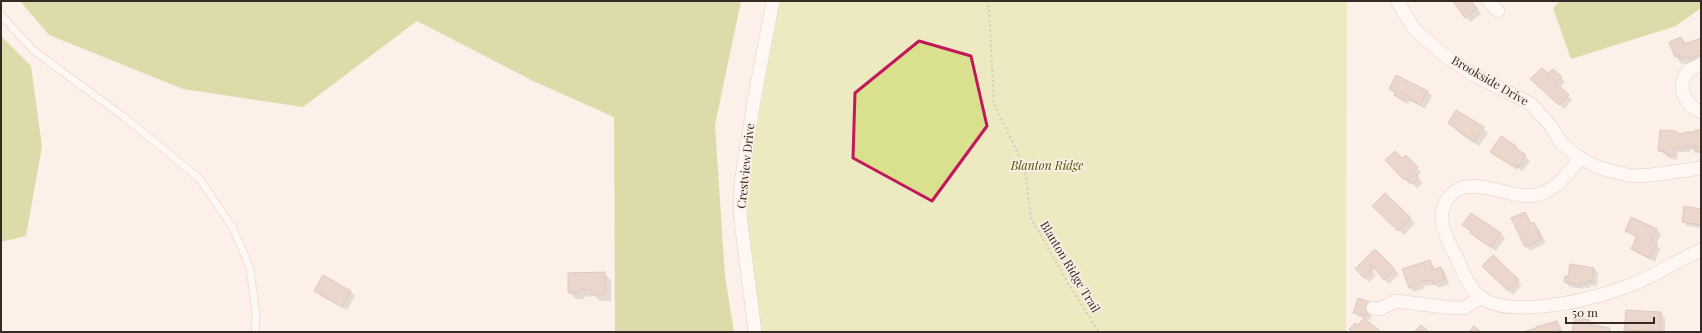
<svg xmlns="http://www.w3.org/2000/svg" width="1702" height="333" font-family="'Playfair Display',serif">
  <style>
    .green { fill: #d9e18f }
    .forest { fill: #b9c15e }
    .shadow { fill: #0003 }
    .building { fill: #d3b5a5; stroke: #b89c8c }
    .lines { fill: none; stroke-linecap: round; stroke-linejoin: round }
    .service-casing { stroke: #c3a696; stroke-width: 8 }
    .minor-casing { stroke: #c3a696; stroke-width: 14 }
    .path { stroke: #a69993; stroke-width: 2; stroke-dasharray: 2 3; stroke-linecap: butt }
    .service { stroke: #fff; stroke-width: 7 }
    .minor { stroke: #fff; stroke-width: 13 }
    .marked { fill: none; stroke: #c2185b; stroke-width: 3; stroke-linejoin: round }
    .labels { text-anchor: middle; stroke-width: 3.5; stroke-linejoin: round; paint-order: stroke }
    .street-label { font-size: 12px; fill: #362a24; stroke: #fdf0e9 }
    .park-label { font-size: 12px; font-style: italic; fill: #4e5204; stroke: #fdf0e9 }
  </style>
  <rect width="100%" height="100%" fill="#fdf0e9"/>
  <path class="green" d="M779,1H1347L1346,332H761L747,223L748,194L752,154Z"/>
  <g class="forest">
    <path d="M20,1H741L715,125L725,276L734,332H615L614,117L533,81L417,21L303,107L183,89L49,35Z"/>
    <path d="M1560,1H1701V8L1676,26L1571,59L1553,8Z"/>
    <path d="M1,36L31,66L42,147L26,236L1,242Z"/>
  </g>
  <g class="shadow">
    <path d="M1454,1H1472L1481,14L1470,22Z"/>
    <path d="M1681,38L1687,44L1701,39V63L1682,64L1676,57L1670,43Z"/>
    <path d="M1553,70L1565,82L1560,88L1572,100L1564,109L1536,84Z"/>
    <path d="M1390,89L1427,91L1432,96L1425,109L1410,100L1408,104L1400,100Z"/>
    <path d="M1449,123L1483,128L1488,133L1479,146L1463,136Z"/>
    <path d="M1701,131V156L1696,150H1690V152H1678L1677,160L1671,159L1660,151L1675,132L1678,134L1685,135Z"/>
    <path d="M1516,147L1530,161L1523,171L1518,168L1517,170L1491,152Z"/>
    <path d="M1406,156L1421,172L1417,177L1423,183L1417,188L1411,182L1409,184L1387,160H1402Z"/>
    <path d="M1385,195L1415,223L1404,235L1374,206Z"/>
    <path d="M1701,210V228L1687,226L1683,221Z"/>
    <path d="M1525,213L1532,224L1538,228L1546,243L1530,251L1526,246Z"/>
    <path d="M1464,225L1500,234L1505,238L1496,251L1476,238Z"/>
    <path d="M1656,229L1661,234L1656,245L1660,249L1655,262L1637,253L1632,249L1637,238L1626,231Z"/>
    <path d="M1375,250L1399,274L1389,284L1376,271L1377,269L1376,268L1372,271L1376,275L1369,282L1356,269Z"/>
    <path d="M1493,257L1522,285L1513,295L1484,266Z"/>
    <path d="M1430,261L1436,270L1441,268L1445,272L1449,284L1439,288L1435,285L1424,286L1425,288L1414,292L1410,288L1403,269Z"/>
    <path d="M1594,269L1598,273L1597,286L1590,285V288L1584,287V289L1570,287L1565,282Z"/>
    <path d="M604,273L611,280V301H600L595,296L584,297V299H576L569,292Z"/>
    <path d="M315,291H350L355,296L347,310L319,295Z"/>
    <path d="M1374,307L1370,320L1359,317L1355,312Z"/>
    <path d="M1661,313L1665,318V332H1628L1625,329Z"/>
    <path d="M1589,321L1594,326L1610,329L1613,332H1573Z"/>
    <path d="M1557,322L1561,327L1563,332H1526Z"/>
  </g>
  <g class="building">
    <path d="M1453,1H1471L1477,9L1465,18Z"/>
    <path d="M1681,37L1684,44L1701,38V54L1689,59L1688,56L1680,59L1679,55L1675,57L1669,42Z"/>
    <path d="M1542,68L1548,73L1553,69L1562,77L1556,83L1569,95L1559,105L1530,79Z"/>
    <path d="M1396,75L1428,91L1420,105L1408,99L1409,97L1405,95L1403,100L1394,95L1396,92L1389,89Z"/>
    <path d="M1456,110L1484,127L1474,142L1448,123Z"/>
    <path d="M1660,130L1676,131V133L1684,134V132H1695V130H1701V152H1695L1696,146H1686L1685,148H1674L1673,156L1666,155V152L1658,151Z"/>
    <path d="M1501,136L1516,146L1515,148L1526,155L1518,168L1513,164L1512,166L1490,152Z"/>
    <path d="M1395,151L1402,158L1406,155L1418,167L1410,175L1413,172L1419,178L1412,184L1406,178L1404,180L1385,160Z"/>
    <path d="M1385,193L1411,218L1398,231L1372,206Z"/>
    <path d="M1684,206L1701,209V225L1682,222Z"/>
    <path d="M1525,212L1531,224L1534,222L1542,239L1525,247L1511,218Z"/>
    <path d="M1471,213L1501,233L1491,247L1470,233L1471,231L1462,225Z"/>
    <path d="M1631,217L1657,229L1651,241L1657,244L1650,258L1631,249L1637,236L1625,231Z"/>
    <path d="M1375,249L1395,269L1384,280L1371,264L1369,266L1373,270L1364,278L1355,269Z"/>
    <path d="M1493,255L1519,280L1508,291L1482,266Z"/>
    <path d="M1430,260L1433,270L1441,267L1445,279L1433,284L1432,280L1427,282L1426,280L1409,288L1402,269Z"/>
    <path d="M1570,264L1594,268L1592,282L1586,281V284L1580,283V285L1564,282L1565,276H1568Z"/>
    <path d="M605,272V294L592,295V290H578V293H568V273Z"/>
    <path d="M323,275L351,291L342,307L314,291Z"/>
    <path d="M1358,298L1370,302L1366,316L1353,313Z"/>
    <path d="M1626,310L1661,312L1660,332L1624,330Z"/>
    <path d="M1575,317L1590,320L1589,324L1610,328L1609,332H1572Z"/>
    <path d="M1364,318L1380,331L1379,332H1353L1349,329L1355,323L1358,325Z"/>
    <path d="M1557,321L1560,332H1523L1536,328V327Z"/>
    <path d="M1421,325L1429,332H1414Z"/>
    <path d="M1474,326L1481,332H1469Z"/>
  </g>
  <g class="lines">
    <defs>
      <path id="service" d="M1,15L33,50L124,117L199,178L233,228L250,268L256,315L255,332"/>
      <g id="minor">
        <path d="M1397,1L1415,30L1443,54L1474,75L1531,104L1550,125L1562,144L1580,158L1600,168L1631,176L1651,175L1701,168"/>
        <path d="M1488,1L1498,11"/>
        <path d="M1701,64L1689,70C1676,85 1683,105 1701,112"/>
        <path d="M1580,158C1569,172 1558,188 1540,194C1511,204 1467,167 1446,201C1435,220 1448,241 1457,258C1462,270 1468,286 1478,295C1507,322 1600,298 1633,284C1657,275 1678,260 1701,250"/>
        <path d="M1373,308L1380,309L1396,301L1452,308H1464L1481,297"/>
        <path d="M755,332L740,214L741,182L754,100L773,1"/>
      </g>
    </defs>
    <use href="#service" class="service-casing"/>
    <use href="#minor" class="minor-casing"/>
    <path class="path" d="M985,1L989,7L994,103L1025,169L1031,218L1068,283L1099,332"/>
    <use href="#service" class="service"/>
    <use href="#minor" class="minor"/>
  </g>
  <path d="M0 0H1702V333H0ZM919,41L971,56L987,126L932,201L853,158L855,93Z" fill="#fdf0e9" fill-opacity=".55" fill-rule="evenodd"/>
  <path class="marked" d="M919,41L971,56L987,126L932,201L853,158L855,93Z"/>
  <g class="labels">
    <g class="street-label">
      <text transform="translate(1490 81) rotate(30)" y="4">Brookside Drive</text>
      <text transform="translate(746 166) rotate(-84)" y="4">Crestview Drive</text>
      <text transform="translate(1070 267) rotate(59)" y="4">Blanton Ridge Trail</text>
    </g>
    <g class="park-label">
      <text x="1047" y="170">Blanton Ridge</text>
    </g>
  </g>
  <rect width="1702" height="333" fill="none" stroke="#362a24" stroke-width="4"/>
  <path d="M1566 317v6h88v-6" fill="none" stroke="#362a24" stroke-width="2"/>
  <text x="1572" y="317" font-size="12" fill="#362a24" stroke="#fdf0e9" stroke-width="3" paint-order="stroke">50 m</text>
</svg>
